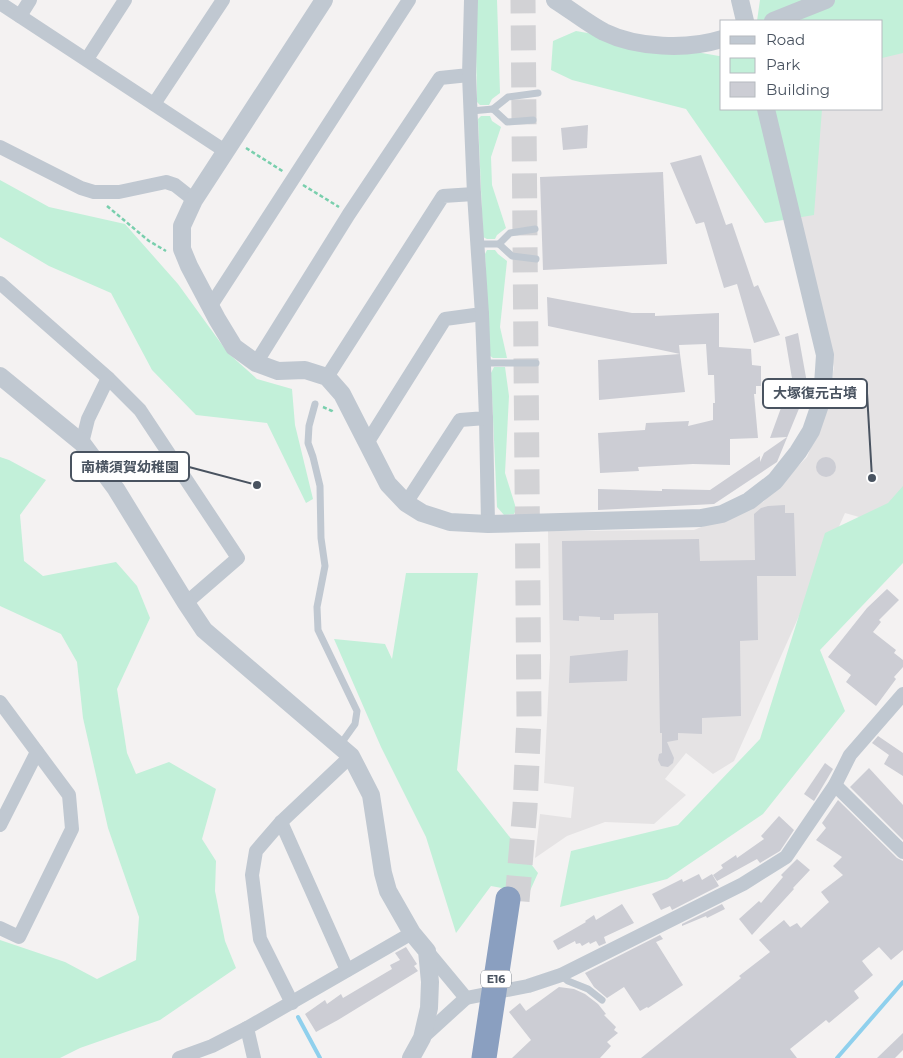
<svg xmlns="http://www.w3.org/2000/svg" width="903" height="1058" font-family="Montserrat,'Noto Sans JP',sans-serif">
  <style>
    .education { fill: #e5e3e4 }
    .green { fill: #c2f0d9 }
    .lines { fill: none; stroke-linecap: round; stroke-linejoin: round }
    .stream { stroke: #8fd0ed; stroke-width: 4 }
    .building { fill: #cccdd4 }
    .motorway-tunnel { stroke: #d2d2d5; stroke-width: 25; stroke-dasharray: 25 12; stroke-linecap: butt }
    .path { stroke: #79cfad; stroke-width: 2.5; stroke-dasharray: 4 2.5; stroke-linecap: butt }
    .service { stroke: #c0c8d1; stroke-width: 7 }
    .minor { stroke: #c0c8d1; stroke-width: 14 }
    .tertiary { stroke: #c0c8d1; stroke-width: 18 }
    .motorway { stroke: #8a9fc0; stroke-width: 25 }
    .labels { text-anchor: middle; stroke-width: 4; stroke-linejoin: round; paint-order: stroke }
    .shield { fill: #fff; stroke: #808790; stroke-width: 1 }
    .shield-label { font-size: 11px; font-weight: bold; fill: #495360 }
    .leader { fill: none; stroke: #495360; stroke-width: 2 }
    .callout-dot { fill: #495360; stroke: #fff; stroke-width: 2 }
    .callout { fill: #fff; stroke: #495360; stroke-width: 2 }
    .callout-label { font-size: 14px; text-anchor: middle; font-weight: bold; fill: #495360 }
  </style>
  <rect width="100%" height="100%" fill="#f4f2f2"/>
  <path class="education" d="M903,45V509L891,526L845,513L734,761L713,774L686,753L665,779L686,795L654,824L605,822L567,836L535,858L540,814L571,818L574,787L544,783L550,658L548,531L694,530L763,502L807,457L827,407L834,367L776,109H882V49Z"/>
  <g class="green">
    <path d="M475,0H497L500,93L492,99L489,105H480L477,102Z"/>
    <path d="M760,0H903V53L882,58V21H757Z"/>
    <path d="M576,31L719,56L722,55V109H822L814,215L765,223L686,109L572,80L551,70L553,41Z"/>
    <path d="M481,116H490L492,121L501,127L491,157L492,185L506,228L497,235L495,239H487L483,237L478,119Z"/>
    <path d="M0,180L49,207L125,224L178,284L228,353L257,379L292,389L295,425L313,499L306,503L267,423L196,415L152,370L111,293L49,266L0,237Z"/>
    <path d="M487,250H495L498,254L507,261L500,327L507,358H493L489,355L485,254Z"/>
    <path d="M494,367H505L509,396L505,473L515,505L516,510L514,514L504,515L497,507L491,373Z"/>
    <path d="M0,457L9,460L46,480L20,515L24,561L43,576L116,562L137,586L150,618L117,689L127,753L136,774L169,762L216,789L202,839L216,861L215,891L225,941L236,968L160,1020L80,1048L60,1058H0V940L65,962L97,979L136,960L139,917L108,828L83,718L77,662L61,634L0,606Z"/>
    <path d="M903,486V563L820,650L845,711L763,814L667,879L560,907L571,851L678,825L760,739L825,533L888,503Z"/>
    <path d="M406,573H478L457,770L538,873L529,893L491,886L456,933L426,837L381,747L334,639L385,644L392,659Z"/>
  </g>
  <g class="lines">
    <g class="stream">
      <path d="M298,1017L320,1058"/>
      <path d="M837,1058L903,982"/>
    </g>
  </g>
  <g class="building">
    <path d="M588,125L587,148L563,150L561,128Z"/>
    <path d="M701,155L726,225L732,223L754,287L758,285L780,335L754,343L737,284L724,288L704,222L696,224L670,163Z"/>
    <path d="M663,172L667,264L543,270L540,177Z"/>
    <path d="M547,297L632,313H655V316L719,313V347L751,349L752,365L761,366V386H756V394H754L758,438L730,439V465L693,464L638,467L639,471L600,473L598,433L645,430L646,423L689,421L688,426L713,420V403H715L714,375H708L706,344L679,345L680,354L548,326Z"/>
    <path d="M798,333L809,394H805L777,462L714,504L598,510V489L662,491V489L710,490L760,456V462L764,453L787,437L770,438L785,397L796,402L785,337Z"/>
    <path d="M680,354L685,392L599,400L598,360Z"/>
    <circle cx="826" cy="467" r="10"/>
    <path d="M785,505V513H794L796,576H757L758,640L740,641L741,716L702,718V734L678,733V740L667,742L674,758L673,763L668,767L661,766L658,760L659,754L662,753V733H660L658,613L614,614V620H600V617L579,616V621L563,620L562,541L699,539L700,561L755,560L754,514L761,508L768,506Z"/>
    <path d="M887,589L899,600L879,620L881,622L873,632L896,650L894,653L903,660V667L894,677L896,679L876,706L846,682L851,675L828,657L867,608Z"/>
    <path d="M628,650L627,681L569,683L570,656Z"/>
    <path d="M878,736L903,753V776L884,764L889,755L872,743Z"/>
    <path d="M825,763L833,769L814,801L804,794Z"/>
    <path d="M869,768L903,805V840L850,787Z"/>
    <path d="M838,800L897,858L903,861V950L891,960L879,947L862,961L873,975L854,991L859,998L829,1023L826,1020L790,1049L797,1058H641L741,978L739,976L770,952L759,940L784,920L790,927L797,923L801,928L829,902L821,892L843,875L833,866L842,857L816,840L826,828L822,823Z"/>
    <path d="M779,816L794,830L780,851L760,863L757,859L717,881L713,875L723,868L721,865L736,855L737,858L764,839L761,836Z"/>
    <path d="M797,859L810,870L793,888L794,889L752,935L739,919L759,901L761,903L783,877L781,875Z"/>
    <path d="M699,874L702,880L712,874L719,886L672,910L670,906L661,910L652,894L682,879L683,882Z"/>
    <path d="M622,904L634,923L604,937L606,943L599,946L596,941L590,944L589,942L582,946L580,943L576,944L575,941L558,950L553,941L586,922L585,921L594,915L596,920Z"/>
    <path d="M722,904L725,909L707,918L706,916L682,926V924Z"/>
    <path d="M660,935L663,939L656,942L683,985L648,1008L647,1007L640,1011L624,987L607,998L594,987L585,973Z"/>
    <path d="M406,947L417,964L414,966L418,971L338,1020L316,1032L305,1014L325,1000L327,1004L341,994L343,998L392,969L390,965L400,960L395,953Z"/>
    <path d="M559,987L574,989L585,994L598,1004L606,1014L604,1015L616,1027L614,1030L618,1033L607,1042L611,1046L600,1058H512L531,1040L509,1012L520,1003L526,1011Z"/>
    <path d="M903,1033V1050L895,1058H877Z"/>
  </g>
  <g class="lines">
    <path class="motorway-tunnel" d="M517,901L525,807L529,717L523,0"/>
    <g class="path">
      <path d="M246,148L284,172"/>
      <path d="M303,185L339,207"/>
      <path d="M107,206L149,241L166,251"/>
      <path d="M323,407L332,411L333,413"/>
    </g>
    <g class="service">
      <path d="M493,109L508,97L538,93"/>
      <path d="M471,111L493,109L507,122L533,120"/>
      <path d="M478,244H499L512,256L536,259"/>
      <path d="M499,244L510,233L535,229"/>
      <path d="M484,363H536"/>
      <path d="M315,404L309,426L308,443L313,457L320,486L321,538L325,566L317,607L318,630L357,711L355,724L340,745"/>
      <path d="M561,975L568,981L588,989L602,1000"/>
    </g>
    <g class="minor">
      <path d="M0,3L225,151"/>
      <path d="M20,16L30,0"/>
      <path d="M87,59L125,0"/>
      <path d="M154,104L223,0"/>
      <path d="M0,147L81,188L94,192H119L166,182L175,185L194,200"/>
      <path d="M0,283L108,378L140,410L238,558L186,603"/>
      <path d="M210,307L409,0"/>
      <path d="M256,363L349,214L440,78L469,75L471,0"/>
      <path d="M327,377L443,196L474,194"/>
      <path d="M486,418L488,524"/>
      <path d="M82,443L88,419L108,378"/>
      <path d="M367,443L445,319L482,314L474,194L469,75"/>
      <path d="M406,503L460,420L486,418L482,314"/>
      <path d="M0,702L69,795L72,829L19,937L0,928"/>
      <path d="M835,785L903,852"/>
      <path d="M281,822L347,970"/>
      <path d="M0,825L37,752"/>
      <path d="M427,951L466,998L528,986L561,975L743,884L786,857L835,785L850,755L903,694"/>
      <path d="M292,1003L260,939L252,875L256,851L281,822L351,756"/>
      <path d="M422,1038L466,998"/>
      <path d="M179,1058L212,1046L247,1028"/>
      <path d="M254,1058L247,1028L412,933"/>
    </g>
    <g class="tertiary">
      <path d="M324,0L194,200L182,226V249L189,266L217,319L234,347L256,363L278,371L305,370L327,377L342,394L388,484L406,503L422,513L450,522L488,524L701,518L722,514L749,501L775,481L798,452L811,431L822,399L825,355L766,109"/>
      <path d="M555,0C571,10 587,23 604,32C637,48 687,50 722,39"/>
      <path d="M740,0L745,21"/>
      <path d="M773,21L826,0"/>
      <path d="M0,376L82,443L116,489L186,603L204,630L351,756L371,795L383,873L388,891L412,933L427,951L430,982L429,1008L422,1038L411,1058"/>
    </g>
    <path class="motorway" d="M484,1058L508,899"/>
  </g>
  <g class="labels">
    <rect class="shield" x="481" y="970.5" width="30" height="17" rx="4"/>
    <g class="shield-label">
      <text x="496" y="983">E16</text>
    </g>
  </g>
  <path class="leader" d="M872 478L867 393M257 485L189 467"/>
  <g class="callout-dot">
    <circle cx="872" cy="478" r="5"/>
    <circle cx="257" cy="485" r="5"/>
  </g>
  <g class="callout">
    <rect x="763" y="379" width="104" height="29" rx="5"/>
    <rect x="71" y="452" width="118" height="29" rx="5"/>
  </g>
  <g class="callout-label">
    <text x="815" y="398">大塚復元古墳</text>
    <text x="130" y="472">南横須賀幼稚園</text>
  </g>
  <rect x="720" y="20" width="162" height="90" fill="#ffffff" stroke="#b6babf"/>
  <rect x="730" y="36" width="25" height="8" fill="#c0c8d1" stroke="#b6babf"/>
  <text x="766" y="45" font-size="15" fill="#495360">Road</text>
  <rect x="730" y="58" width="25" height="15" fill="#c2f0d9" stroke="#b6babf"/>
  <text x="766" y="70" font-size="15" fill="#495360">Park</text>
  <rect x="730" y="82" width="25" height="15" fill="#cccdd4" stroke="#b6babf"/>
  <text x="766" y="95" font-size="15" fill="#495360">Building</text>
</svg>
